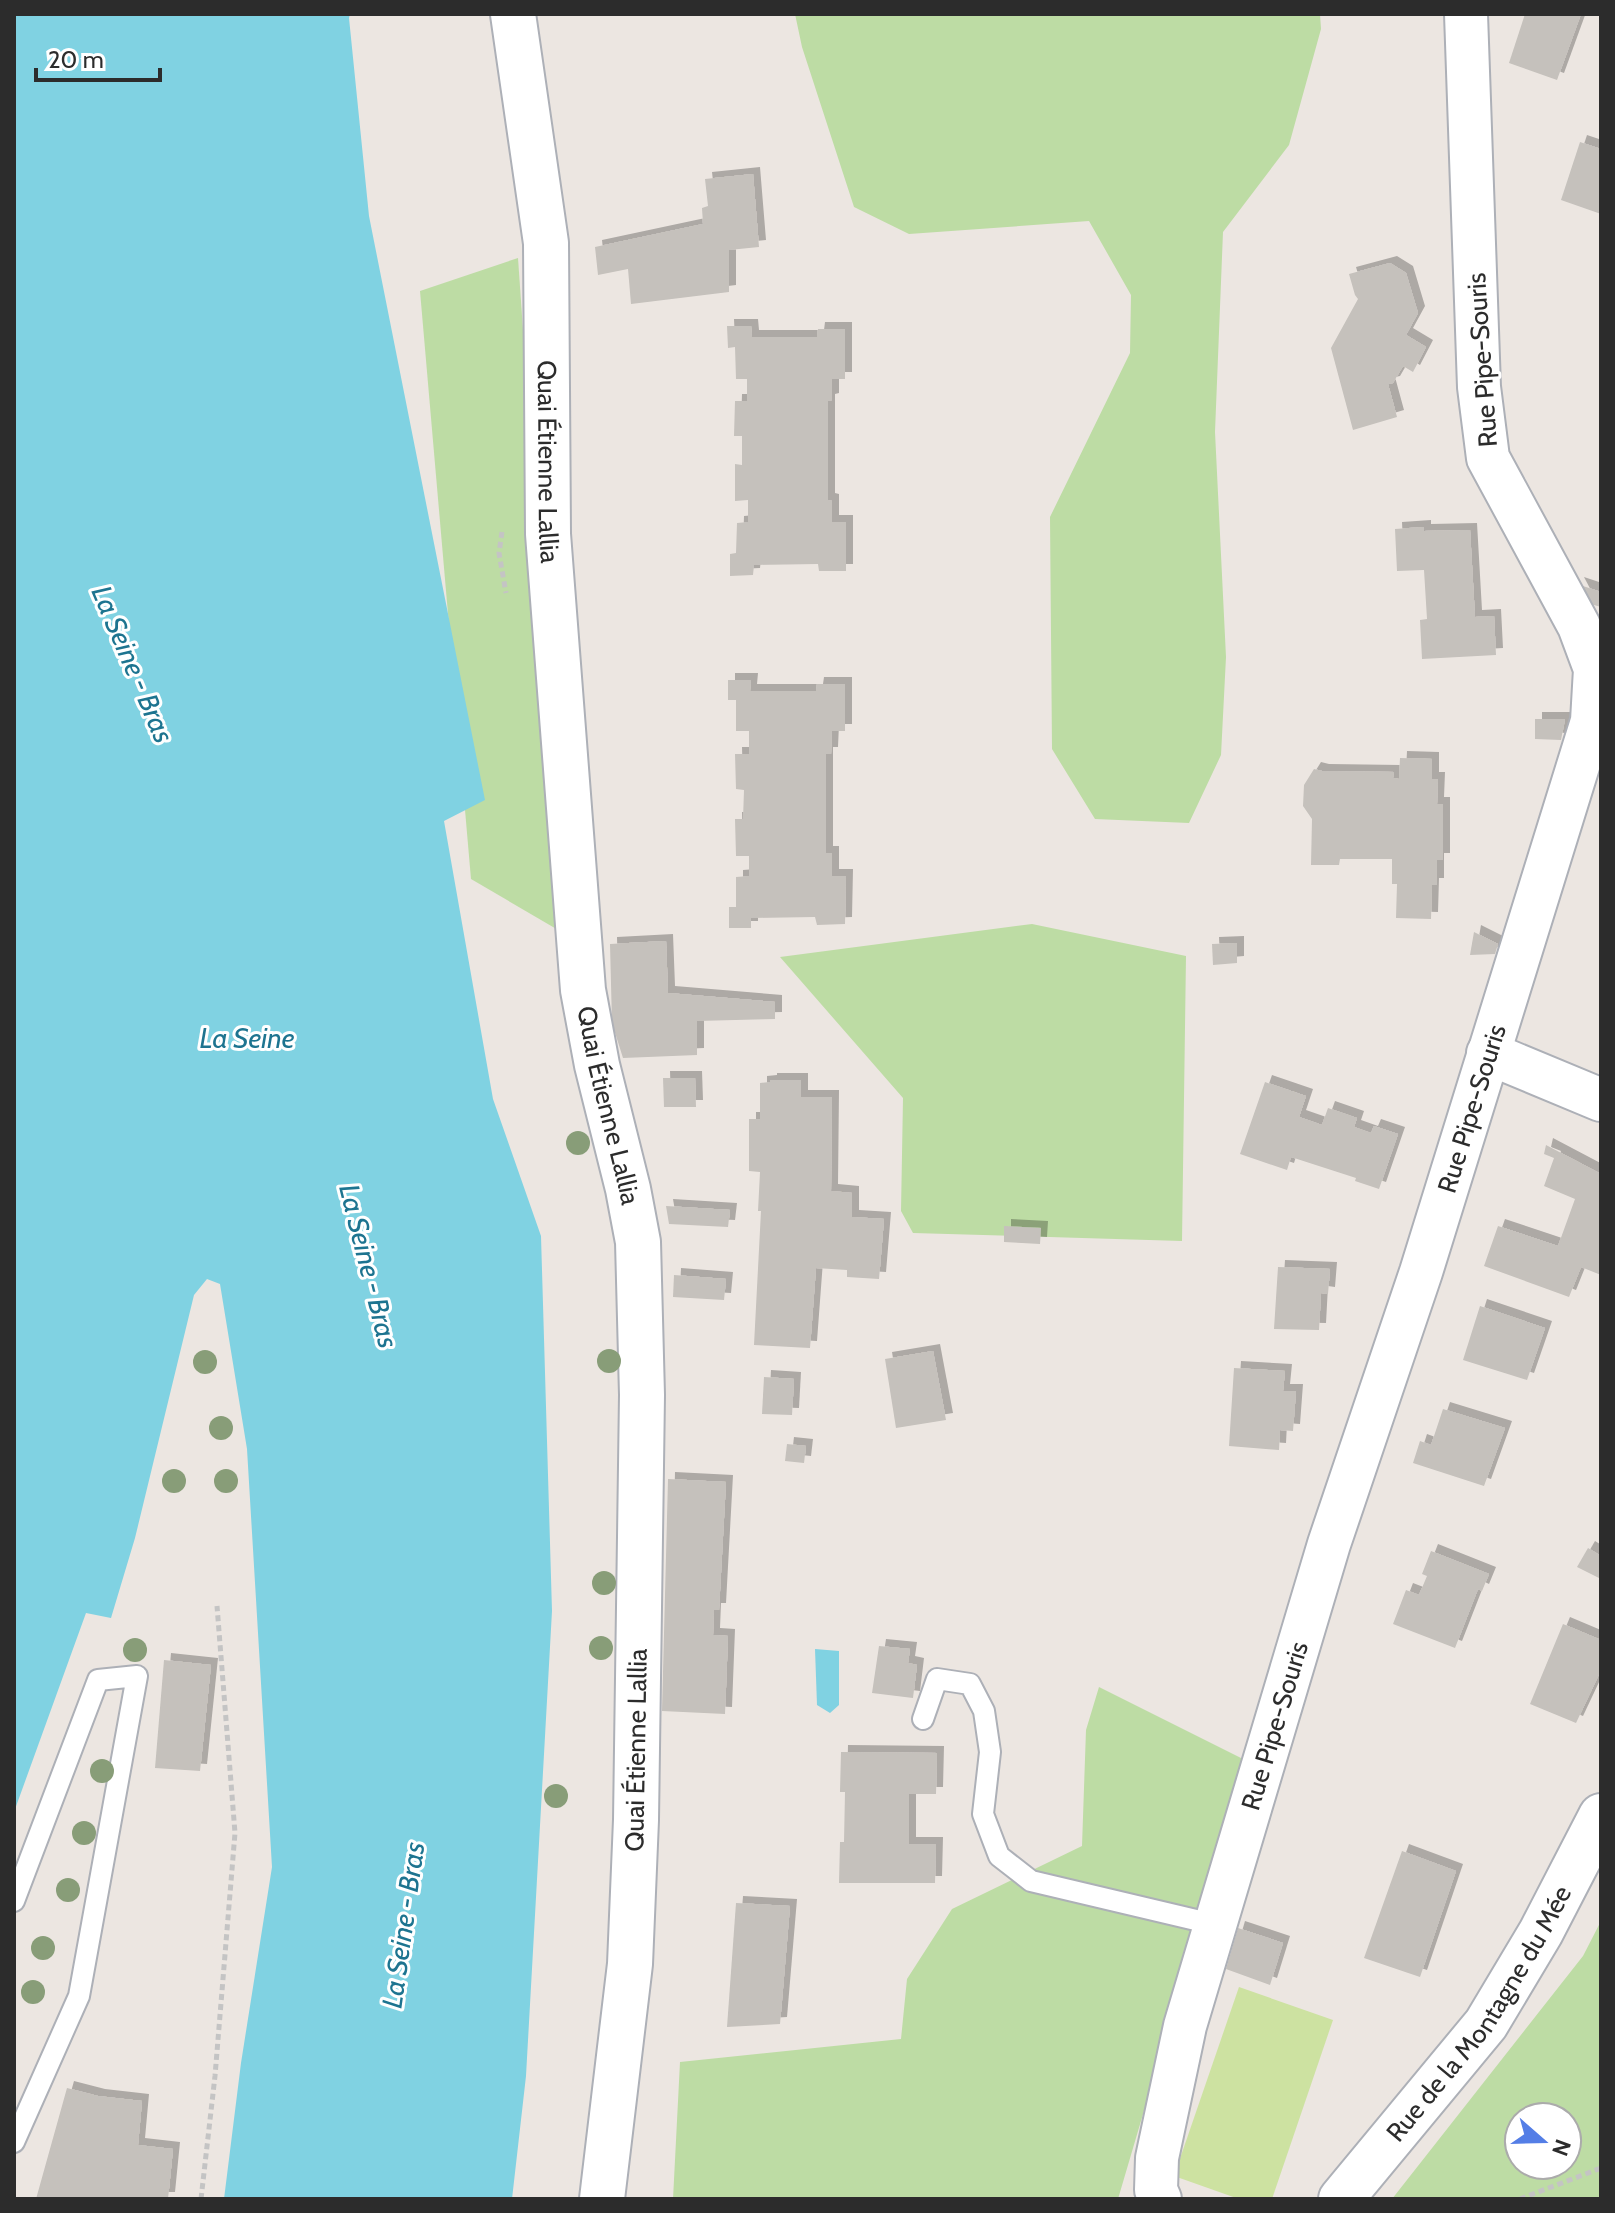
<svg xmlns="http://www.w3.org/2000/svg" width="1615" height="2213" font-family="Cabin,sans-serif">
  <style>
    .green { fill: #bddca4; fill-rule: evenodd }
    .pitch { fill: #cde2a1 }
    .water { fill: #80d2e2 }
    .building { fill: #c5c1bc; filter: url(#shadow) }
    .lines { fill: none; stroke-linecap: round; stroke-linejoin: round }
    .lane-casing { stroke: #adb0b7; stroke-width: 24 }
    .street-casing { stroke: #adb0b7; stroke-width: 46 }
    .secondary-casing { stroke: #adb0b7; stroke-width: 48 }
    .path { stroke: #c4c4c4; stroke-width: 5; stroke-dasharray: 6 4; stroke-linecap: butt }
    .lane { stroke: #fff; stroke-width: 20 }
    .street { stroke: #fff; stroke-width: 42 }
    .secondary { stroke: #fff; stroke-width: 44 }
    .tree { fill: #889d78 }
    .labels { text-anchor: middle; stroke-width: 6; stroke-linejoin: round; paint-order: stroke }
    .street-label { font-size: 26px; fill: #2c2c2c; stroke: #fff }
    .water-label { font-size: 28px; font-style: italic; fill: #1d7490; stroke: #fff }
  </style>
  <defs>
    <filter id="shadow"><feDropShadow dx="7" dy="-7" stdDeviation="0" flood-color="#0004"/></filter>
  </defs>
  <rect width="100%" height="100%" fill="#ece6e1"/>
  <g class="green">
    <path d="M795,14H1320L1321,29L1289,145L1223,232L1215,432L1226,657L1221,755L1189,823L1095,819L1052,749L1050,517L1130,353L1131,295L1089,221L909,234L854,207L802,47Z"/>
    <path d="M518,258L565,934L471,879L420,291Z"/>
    <path d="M1032,924L1186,956L1182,1241L913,1233L901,1211L903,1098L780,957Z"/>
    <path d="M1099,1687L1247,1761L1118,2199H673L680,2062L901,2039L907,1979L952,1909L1082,1846L1086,1730Z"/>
    <path d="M1601,1921V2199H1392L1583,1956ZM1567,2117V2165H1519V2117Z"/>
  </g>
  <path class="pitch" d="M1239,1987L1333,2020L1272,2199H1239L1174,2176Z"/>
  <g class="water">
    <path d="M14,14H350L349,18L369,216L485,800L444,821L493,1099L541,1236L552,1611L526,2076L512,2199H224L241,2063L272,1867L247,1449L220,1284L207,1279L194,1295L135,1538L111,1618L86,1613L14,1812Z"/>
    <path d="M815,1649L839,1651V1705L830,1713L817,1705Z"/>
  </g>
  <g class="building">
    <path d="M1525,14H1581L1557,80L1509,63Z"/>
    <path d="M1580,142L1601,149V214L1561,200Z"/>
    <path d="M753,174L759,247L729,250V292L631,304L628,269L598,275L595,247L703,224L702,208L708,206L705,179Z"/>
    <path d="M1390,263L1406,273L1418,313L1406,335L1426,347L1413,372L1403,366L1393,383L1388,384L1397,417L1353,430L1331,348L1358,299L1355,295L1349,274Z"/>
    <path d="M727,326H751L752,337H817L818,329H845V379H832V400L828,401V500L832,501V522H846V571H819L818,564L754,565L753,575L730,576V554L736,553L737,523L748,522V500L735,501V464L742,465V436H734L735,401H747V379H736L735,347L728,348Z"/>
    <path d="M1424,527V531L1470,530L1475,617L1494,616L1496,655L1422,659L1420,620L1427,619L1424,570L1397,571L1395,529Z"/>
    <path d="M1577,584L1601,592V607L1587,603Z"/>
    <path d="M728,680H751L750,691H816L817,684H845V731H832L831,754H826V853H832V876H846L845,924L817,925L815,917L751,918V928H729V907H736V877L749,876V856H736L735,819H743L744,790L736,789L735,754H749V731H736V700H728Z"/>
    <path d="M1535,719H1565L1561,740L1535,739Z"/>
    <path d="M1400,758L1432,759V779H1438L1437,804H1443V860H1437V885H1432L1431,919L1396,918L1397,884H1392V859H1340L1339,865H1311L1312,819L1303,806L1304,785L1314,769L1322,771L1394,772L1393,778L1399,779Z"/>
    <path d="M1474,932L1498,944L1495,954L1470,955Z"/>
    <path d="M666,941L668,993L775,1002V1019L697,1021V1055L623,1058L612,1023L610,944Z"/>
    <path d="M1237,943V963L1213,965L1212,944Z"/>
    <path d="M663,1078H695L696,1107H664Z"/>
    <path d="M770,1080H801V1097H832L831,1191L852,1193V1217L884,1219L879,1279L847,1277V1270L816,1268L810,1348L754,1345L761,1211H758L760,1172L749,1171V1119H760V1083L770,1082Z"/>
    <path d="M1265,1082L1306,1096L1299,1117L1322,1125L1328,1108L1357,1118L1354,1127L1371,1133L1374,1126L1398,1134L1379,1189L1355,1181L1356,1178L1291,1157L1287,1170L1240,1154Z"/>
    <path d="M1546,1145L1601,1174V1275L1581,1267L1569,1297L1484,1266L1498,1226L1558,1246L1575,1199L1544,1186L1554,1158L1544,1154Z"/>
    <path d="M666,1206L730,1210L728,1227L669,1224Z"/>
    <path d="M1004,1226L1041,1228L1040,1244L1004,1242Z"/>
    <path d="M1278,1267L1330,1269L1328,1294L1321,1293L1319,1330L1274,1329Z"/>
    <path d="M674,1275L726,1279L724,1300L673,1297Z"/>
    <path d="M1480,1306L1545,1328L1527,1380L1463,1360Z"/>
    <path d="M933,1351L946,1420L896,1428L885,1359Z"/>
    <path d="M1234,1368L1285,1371L1283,1391H1296L1293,1431L1280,1430L1279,1450L1229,1446Z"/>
    <path d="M764,1377L794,1379L792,1415L762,1414Z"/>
    <path d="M1443,1409L1505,1428L1484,1486L1413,1463L1420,1441L1431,1445Z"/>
    <path d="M787,1444L806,1446L804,1463L785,1461Z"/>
    <path d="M668,1479L726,1482L719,1610H714L713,1635L728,1636L725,1714L662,1711Z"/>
    <path d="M1588,1548L1601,1556V1579L1577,1567Z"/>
    <path d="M1431,1551L1489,1574L1482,1591L1478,1589L1455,1648L1393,1624L1406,1590L1419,1595L1427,1576L1422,1574Z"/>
    <path d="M1563,1624L1601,1640V1670L1576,1723L1530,1704Z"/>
    <path d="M879,1646L910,1649L908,1663L917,1665L913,1698L872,1693Z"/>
    <path d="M164,1660L211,1665L200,1771L155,1768Z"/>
    <path d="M841,1752L937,1753L936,1794H909V1844H936L935,1883H839L840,1842H844L845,1792H840Z"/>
    <path d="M1402,1851L1456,1871L1420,1977L1364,1958Z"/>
    <path d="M736,1903L790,1906L780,2024L727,2027Z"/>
    <path d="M1238,1928L1283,1943L1270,1985L1226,1969Z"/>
    <path d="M67,2088L98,2096L142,2101L138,2145L173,2149L168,2199H36Z"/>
  </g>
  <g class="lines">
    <defs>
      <g id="lane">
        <path d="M923,1719L937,1679L970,1684L984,1711L990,1752L983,1814L999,1856L1031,1881L1217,1925"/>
        <path d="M14,1901L98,1680L137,1676L79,1996L14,2142"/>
      </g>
      <g id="street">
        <path d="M1488,1053L1601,1100"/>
        <path id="s1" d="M1160,2199L1156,2190L1157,2158L1185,2026L1329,1544L1421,1272L1592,721L1595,669L1579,626L1488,458L1479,387L1466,14"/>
      </g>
      <g id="secondary">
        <path id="s2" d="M513,14L546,243L548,534L583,990L597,1065L628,1189L638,1242L642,1395L636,1820L630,1964L602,2199"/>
        <path id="s3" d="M1341,2199L1486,2024L1541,1932L1601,1816"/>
      </g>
    </defs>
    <use href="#lane" class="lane-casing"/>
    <use href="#street" class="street-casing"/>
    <use href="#secondary" class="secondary-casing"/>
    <g class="path">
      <path d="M502,532L499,553L506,593"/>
      <path d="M201,2199L215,2076L235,1833L217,1606"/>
      <path d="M1520,2199L1601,2168"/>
    </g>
    <use href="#lane" class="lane"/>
    <use href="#street" class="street"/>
    <use href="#secondary" class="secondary"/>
  </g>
  <g class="tree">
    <circle cx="578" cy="1143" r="12"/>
    <circle cx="609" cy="1361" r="12"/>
    <circle cx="205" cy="1362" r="12"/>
    <circle cx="221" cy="1428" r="12"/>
    <circle cx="174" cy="1481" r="12"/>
    <circle cx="226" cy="1481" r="12"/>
    <circle cx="604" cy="1583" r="12"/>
    <circle cx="601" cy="1648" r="12"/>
    <circle cx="135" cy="1650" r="12"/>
    <circle cx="102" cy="1771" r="12"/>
    <circle cx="556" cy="1796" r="12"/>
    <circle cx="84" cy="1833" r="12"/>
    <circle cx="68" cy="1890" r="12"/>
    <circle cx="43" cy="1948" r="12"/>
    <circle cx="33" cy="1992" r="12"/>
  </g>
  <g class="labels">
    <g class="street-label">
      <text transform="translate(1482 360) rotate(-94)" y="9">Rue Pipe-Souris</text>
      <text dy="9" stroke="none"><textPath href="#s2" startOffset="450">Quai Étienne Lallia</textPath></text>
      <text dy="9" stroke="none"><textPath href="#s2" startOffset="1098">Quai Étienne Lallia</textPath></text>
      <text dy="9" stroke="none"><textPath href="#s1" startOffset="1138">Rue Pipe-Souris</textPath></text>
      <text dy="9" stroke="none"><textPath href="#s1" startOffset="490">Rue Pipe-Souris</textPath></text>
      <text transform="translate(636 1750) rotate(-89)" y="9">Quai Étienne Lallia</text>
      <text dy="9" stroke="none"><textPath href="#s3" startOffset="232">Rue de la Montagne du Mée</textPath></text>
    </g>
    <g class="water-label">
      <text transform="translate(133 664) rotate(67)" y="10">La Seine - Bras</text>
      <text x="247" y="1048">La Seine</text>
      <text transform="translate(369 1266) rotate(76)" y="10">La Seine - Bras</text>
      <text transform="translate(403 1925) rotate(-82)" y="10">La Seine - Bras</text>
    </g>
  </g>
  <rect width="1615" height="2213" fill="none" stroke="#2c2c2c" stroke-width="32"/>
  <g transform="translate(1543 2141) rotate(110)"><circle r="38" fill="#ffffff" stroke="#ababab" stroke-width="2"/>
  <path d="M0-6L14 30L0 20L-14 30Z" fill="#547ee6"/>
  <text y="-12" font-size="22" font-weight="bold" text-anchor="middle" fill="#2c2c2c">N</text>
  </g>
  <path d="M36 68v12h124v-12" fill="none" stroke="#2c2c2c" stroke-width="4"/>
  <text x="48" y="68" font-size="24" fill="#2c2c2c" stroke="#ffffff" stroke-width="6" paint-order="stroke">20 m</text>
</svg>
